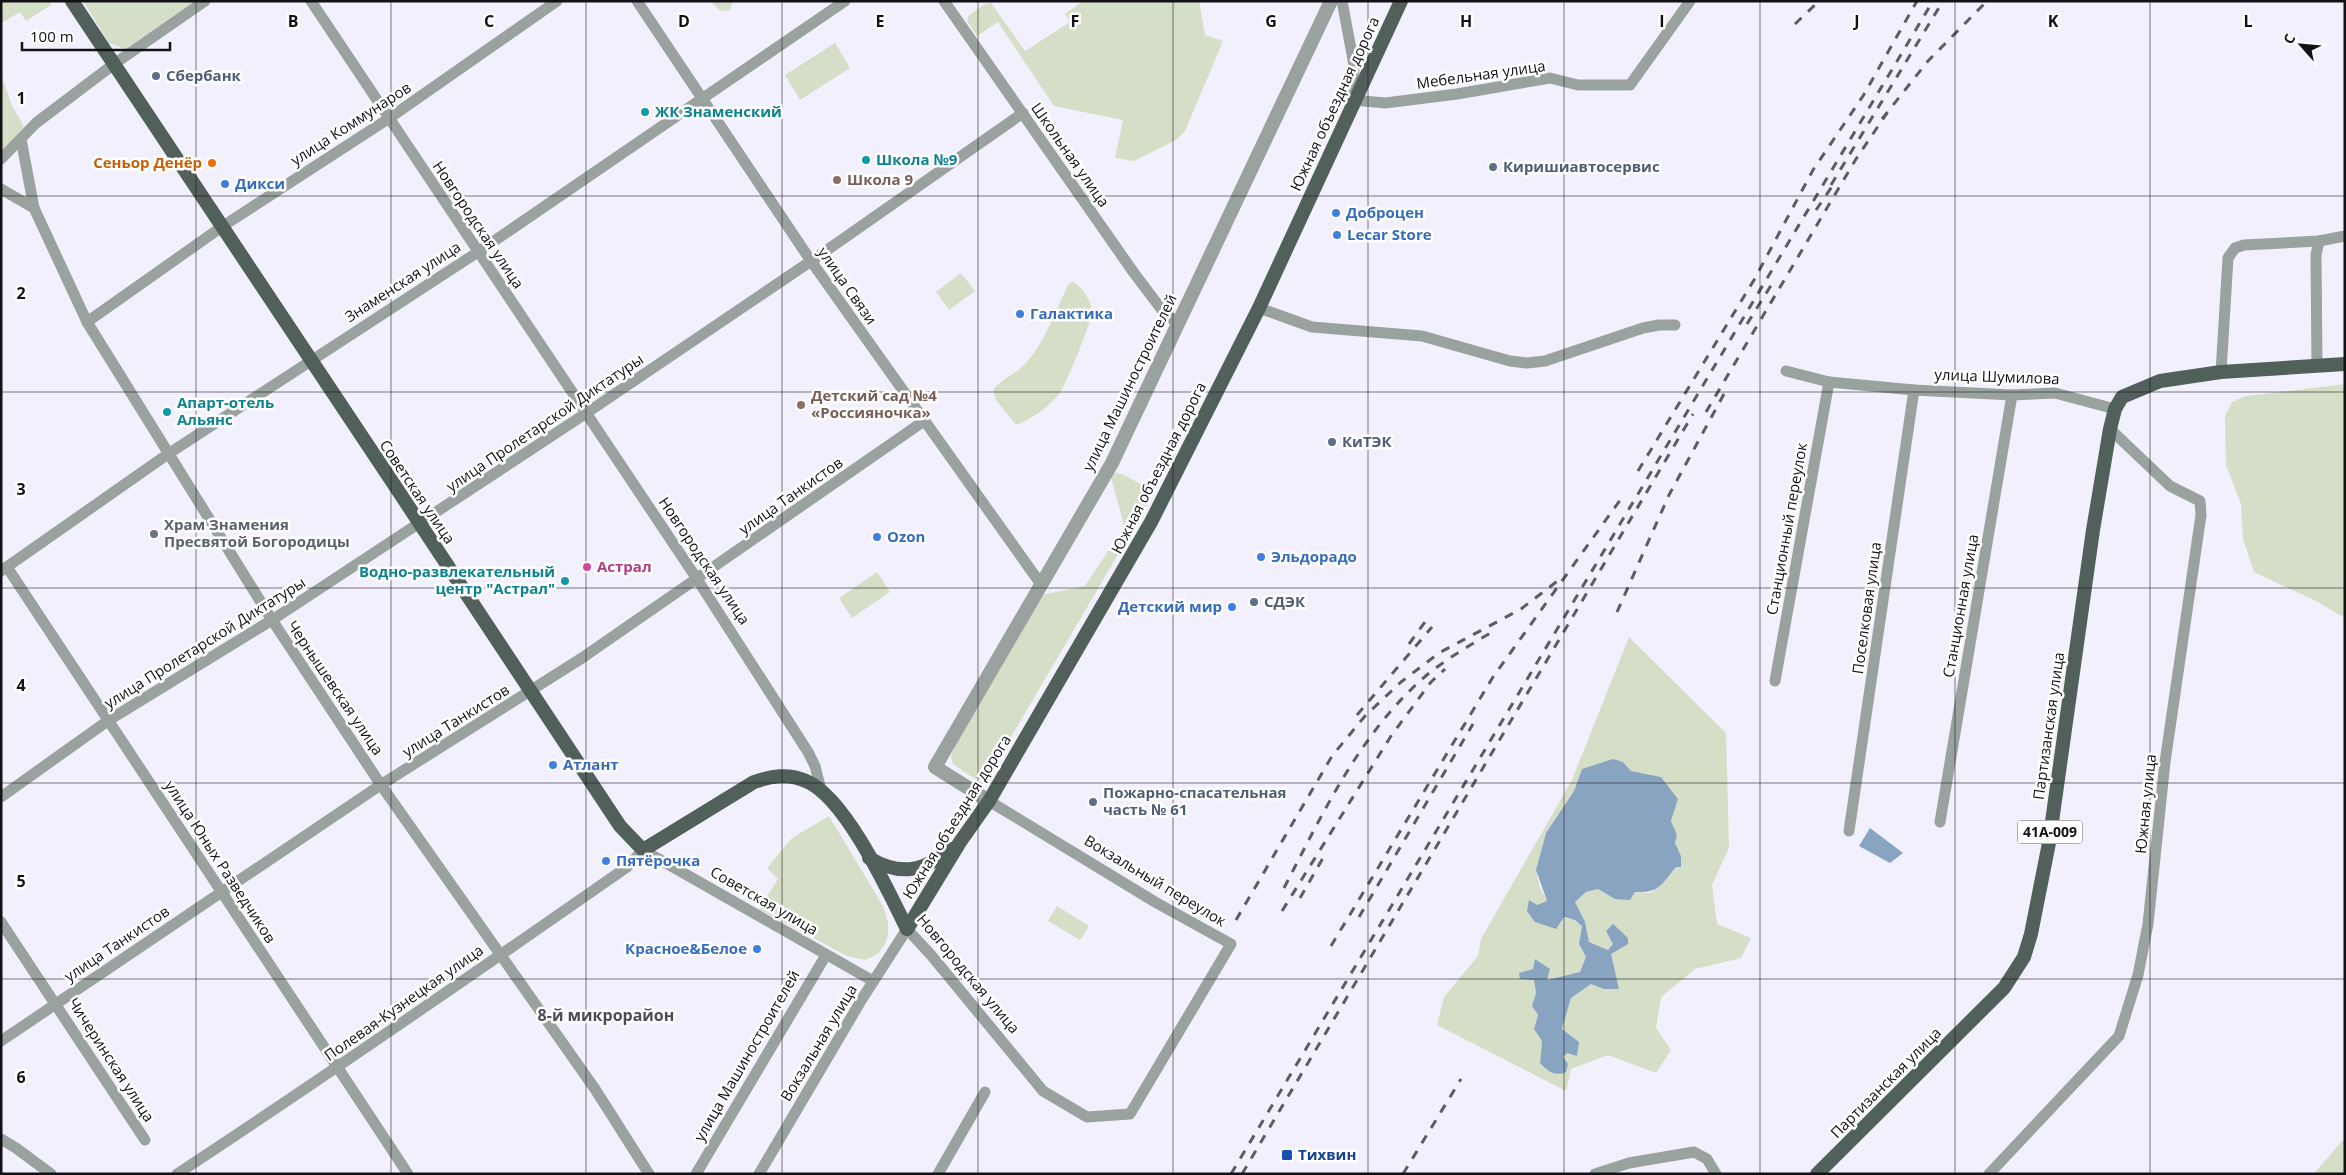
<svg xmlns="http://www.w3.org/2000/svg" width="2346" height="1175" font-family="'Open Sans',sans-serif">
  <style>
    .green { fill: #d5dec6; fill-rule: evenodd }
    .water { fill: #88a4c1 }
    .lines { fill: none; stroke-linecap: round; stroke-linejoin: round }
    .minor { stroke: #9aa29f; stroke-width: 11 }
    .tertiary { stroke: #9aa29f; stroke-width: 14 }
    .primary { stroke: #52605b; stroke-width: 14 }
    .rail { stroke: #5d5b63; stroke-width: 3; stroke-dasharray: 9 9; stroke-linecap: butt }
    .grid { fill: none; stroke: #121116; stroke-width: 1; stroke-opacity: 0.55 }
    .service-dot { fill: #5c6f8a; stroke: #fff; stroke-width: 2 }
    .culture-dot { fill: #0f9aa8; stroke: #fff; stroke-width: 2 }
    .food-dot { fill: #e8710a; stroke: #fff; stroke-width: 2 }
    .education-dot { fill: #8d6e63; stroke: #fff; stroke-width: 2 }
    .shop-dot { fill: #3f7fe0; stroke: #fff; stroke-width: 2 }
    .worship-dot { fill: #6b7280; stroke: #fff; stroke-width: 2 }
    .hotel-dot { fill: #d1479c; stroke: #fff; stroke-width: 2 }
    .transit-dot { fill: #1a4fb4; stroke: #fff; stroke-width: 2 }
    .labels { text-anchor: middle; stroke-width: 5; stroke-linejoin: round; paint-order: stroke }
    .shield { fill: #fff; stroke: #59585c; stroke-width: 1 }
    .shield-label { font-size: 14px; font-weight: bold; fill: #121116 }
    .street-label { font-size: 15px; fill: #121116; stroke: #fff }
    .service-label { font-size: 15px; font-weight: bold; fill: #4e5e75; stroke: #fff; text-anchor: start }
    .culture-label { font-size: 15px; font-weight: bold; fill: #0d838f; stroke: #fff; text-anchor: start }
    .food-label { font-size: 15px; font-weight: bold; fill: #c56008; stroke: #fff; text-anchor: end }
    .education-label { font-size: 15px; font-weight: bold; fill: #785e54; stroke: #fff; text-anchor: start }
    .shop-label { font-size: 15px; font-weight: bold; fill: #366cbe; stroke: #fff; text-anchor: start }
    .worship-label { font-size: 15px; font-weight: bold; fill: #5b616d; stroke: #fff; text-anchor: start }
    .hotel-label { font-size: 15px; font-weight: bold; fill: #b23c85; stroke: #fff; text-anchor: start }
    .transit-label { font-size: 15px; font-weight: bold; fill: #164399; stroke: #fff; text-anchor: start }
    .neighbourhood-label { font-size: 16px; font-weight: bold; fill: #4e4b59; stroke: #fff }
    .grid-label { font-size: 16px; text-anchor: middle; font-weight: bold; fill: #121116; stroke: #fff; stroke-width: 5; stroke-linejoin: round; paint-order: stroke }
  </style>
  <rect width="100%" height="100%" fill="#f3f0fd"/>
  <g class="green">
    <path d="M1,1H49L51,5L26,21L20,12L1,23Z"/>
    <path d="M83,1H196L125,49L109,43Z"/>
    <path d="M711,1H733L730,10L720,11Z"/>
    <path d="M1083,1H1199L1205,35L1223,41L1185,131L1176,140L1134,161L1115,158L1123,120L1054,106L998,22L977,36L967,21L969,15L985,4L991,3L1025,51L1070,22L1065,14Z"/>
    <path d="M835,43L850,68L800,100L785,75Z"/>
    <path d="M1,74L12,106L23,124V128L1,151Z"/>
    <path d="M961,273L975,291L949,310L936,292Z"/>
    <path d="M1073,282C1081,285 1091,301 1092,310C1093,319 1066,384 1060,393C1051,405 1031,420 1016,425L996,400L993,390C1001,379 1014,375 1023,366C1043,347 1056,310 1068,285Z"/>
    <path d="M2345,384V618L2316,601L2254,572L2243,539L2241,504L2226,465L2225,416L2232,402L2246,396Z"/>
    <path d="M1115,473L1122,474L1148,488L1150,500L991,771L981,779H975L953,764L951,757L953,748L1042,595L1085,586L1122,530L1123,522L1111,477Z"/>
    <path d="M877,572L890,592L852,618L839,598Z"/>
    <path d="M1629,637L1726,733L1729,848L1712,885L1717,924L1751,938L1741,958L1695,969L1661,997L1656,1028L1671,1050L1656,1073L1608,1055L1571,1069L1566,1091L1437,1025L1444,997L1478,956L1481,939L1572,780ZM1623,762L1631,771L1661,777L1678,799L1671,821L1677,835L1675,843L1681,856V867H1676L1661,886L1650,893L1635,892L1615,899L1598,889L1586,892L1575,902L1585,922L1589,942L1608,950L1613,944L1604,989L1591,984L1571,998L1562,1029L1579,1042L1577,1056L1567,1052L1563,1057L1540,1063L1542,1041L1534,1029L1538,1015L1532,1006L1536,993L1534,979H1520V973L1533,969L1535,959L1547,980L1580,972L1586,957L1579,944L1582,926L1575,920L1527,911L1547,901L1540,888L1536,870L1546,833L1574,791L1582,769Z"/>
    <path d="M829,816L883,906L888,923V934L886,942L878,954L865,960L847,956L759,909L778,879L767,868L792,838Z"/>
    <path d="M1057,906L1089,926L1080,940L1048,921Z"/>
    <path d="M2345,1138V1174H2318L2315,1172Z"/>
  </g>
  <g class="water">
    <path d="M1613,759L1623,762L1631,771L1661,777L1678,799L1671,821L1677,835L1675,843L1681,856V867H1676C1661,885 1660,893 1635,892L1630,900L1615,899L1598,889L1586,892L1575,902L1585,922L1589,942L1608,950L1613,944L1606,931L1613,924L1628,938V944L1611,954L1619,989H1604L1591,984L1571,998L1562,1029L1579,1042L1577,1056L1567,1053L1563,1057L1568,1064L1566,1072C1554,1077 1548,1071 1540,1063L1542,1041L1534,1029L1538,1015L1532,1006L1536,993L1534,980L1520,979L1519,973L1533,969L1535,959L1550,969L1547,980L1580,972L1586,957L1579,944L1582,926L1575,920L1564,917L1556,929L1535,922L1527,911L1529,900L1537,905L1547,901L1536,870L1546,833L1574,791L1582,769Z"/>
    <path d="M1870,828L1903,853L1890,863L1859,846Z"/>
  </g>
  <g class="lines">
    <g class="minor">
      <path d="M311,1L697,579L808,752L815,766L821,790"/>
      <path d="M637,1L811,261L1040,583"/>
      <path d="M944,1L1134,273L1162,310L1177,323"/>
      <path d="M1342,1L1354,65L1353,100L1385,103L1457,94L1550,78L1578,85H1630L1690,1"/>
      <path d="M21,139L34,208L87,322L272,620L381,785L595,1089L649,1174"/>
      <path d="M1,159L36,123L114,64L205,1"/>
      <path d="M1,189L34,208"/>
      <path d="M1259,308L1312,327L1422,336L1510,361L1527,363L1545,361L1643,328L1659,325H1675"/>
      <path d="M87,322L223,226L388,119L557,1"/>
      <path d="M2317,366L2316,255L2319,241"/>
      <path d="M1786,371L1829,382L1914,390L2012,395L2055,393L2115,409"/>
      <path d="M2221,372L2228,258L2235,248L2244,245L2319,241L2345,236"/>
      <path d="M7,567L408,1174"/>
      <path d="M1,571L168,454L478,252L845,1"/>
      <path d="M1775,681L1829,382"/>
      <path d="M1,797L109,720L272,620L585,414L820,255L1023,113"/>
      <path d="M1940,822L2012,395"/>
      <path d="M1849,831L1914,390"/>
      <path d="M1,922L145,1140"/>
      <path d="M1,1041L379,786L582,658L924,421"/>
      <path d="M1,1139L16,1148L51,1174"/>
      <path d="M177,1174C329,1074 478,971 627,867L643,850L873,981"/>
      <path d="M696,1174L826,955"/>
      <path d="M759,1174L862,999L907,929L931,955L1043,1091L1087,1117L1130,1114L1231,944L1155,902L989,801"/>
      <path d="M938,1174L985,1092"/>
      <path d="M1595,1174L1629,1163L1694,1152L1707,1159L1716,1174"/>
      <path d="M1989,1174L2119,1036L2138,975L2148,924L2165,762L2201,515L2200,501L2170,486L2110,429"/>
    </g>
    <path class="tertiary" d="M989,801L935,767L1112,463L1331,1"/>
    <g class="primary">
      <path d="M72,1C254,276 439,550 620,826L643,850L754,782C771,776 788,773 806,781C845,797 888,890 907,929"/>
      <path d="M869,858C901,877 924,871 952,849"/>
      <path d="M907,929L960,842L989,801L1151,522L1259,308L1401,1"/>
      <path d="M1817,1174L2004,988L2024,957L2031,934L2049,843L2093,530L2110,429L2115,409L2122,397L2160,381L2221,372L2345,364"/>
    </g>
    <g class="rail">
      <path d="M1795,24L1819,1"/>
      <path d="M1882,119L1928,61L1987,1"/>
      <path d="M1831,185L1943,1"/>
      <path d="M1816,210L1833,185"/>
      <path d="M1747,324L1775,279"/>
      <path d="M1706,412L1856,159L1887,113"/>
      <path d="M1638,471L1754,280L1813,170L1863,96L1917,1"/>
      <path d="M1617,612L1669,495L1724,394"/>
      <path d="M1409,644L1425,622"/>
      <path d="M1357,715L1432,627"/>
      <path d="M1284,888C1324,811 1361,731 1428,674C1448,658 1470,645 1492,632"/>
      <path d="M1300,898L1323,858"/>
      <path d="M1282,911L1391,736L1431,682L1445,669"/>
      <path d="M1359,917L1473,724"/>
      <path d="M1236,920L1332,756L1365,716L1401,682L1439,653L1521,609L1560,579"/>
      <path d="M1331,946L1493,677L1623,496"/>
      <path d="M1231,1174L1933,1"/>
      <path d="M1242,1174L1693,414"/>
      <path d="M1403,1174L1461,1079"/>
    </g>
  </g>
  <path class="grid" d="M196,1V1174M391,1V1174M586,1V1174M782,1V1174M978,1V1174M1173,1V1174M1368,1V1174M1564,1V1174M1760,1V1174M1955,1V1174M2150,1V1174M1,196H2345M1,392H2345M1,588H2345M1,783H2345M1,979H2345"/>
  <g class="service-dot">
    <circle cx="156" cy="76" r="5"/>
    <circle cx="1493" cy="167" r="5"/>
    <circle cx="1332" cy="442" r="5"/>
    <circle cx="1254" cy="602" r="5"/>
    <circle cx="1093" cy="802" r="5"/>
  </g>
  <g class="culture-dot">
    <circle cx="645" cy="112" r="5"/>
    <circle cx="866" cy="160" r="5"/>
    <circle cx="167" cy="412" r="5"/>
    <circle cx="565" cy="581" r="5"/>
  </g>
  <circle class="food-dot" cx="212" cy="163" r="5"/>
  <g class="education-dot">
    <circle cx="837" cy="180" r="5"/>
    <circle cx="801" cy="405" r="5"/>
  </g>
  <g class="shop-dot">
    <circle cx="225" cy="184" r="5"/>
    <circle cx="1336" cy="213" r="5"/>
    <circle cx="1337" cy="235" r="5"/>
    <circle cx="1020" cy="314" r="5"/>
    <circle cx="877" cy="537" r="5"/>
    <circle cx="1261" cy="557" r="5"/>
    <circle cx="1232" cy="607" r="5"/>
    <circle cx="553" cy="765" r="5"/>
    <circle cx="606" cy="861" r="5"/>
    <circle cx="757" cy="949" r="5"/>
  </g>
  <circle class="worship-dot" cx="154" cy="534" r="5"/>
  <circle class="hotel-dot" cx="587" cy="567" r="5"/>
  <rect class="transit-dot" x="1281" y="1149" width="12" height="12" rx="2.5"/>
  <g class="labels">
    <rect class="shield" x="2017.5" y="820.5" width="65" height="23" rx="4"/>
    <g class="shield-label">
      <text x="2050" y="837">41А-009</text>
    </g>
    <g class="street-label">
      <text transform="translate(1481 75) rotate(-8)" y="5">Мебельная улица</text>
      <text transform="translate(1335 104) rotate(-65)" y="5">Южная объездная дорога</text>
      <text transform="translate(351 124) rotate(-33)" y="5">улица Коммунаров</text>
      <text transform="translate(1070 155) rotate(55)" y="5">Школьная улица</text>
      <text transform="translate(478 225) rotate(56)" y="5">Новгородская улица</text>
      <text transform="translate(403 282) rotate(-33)" y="5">Знаменская улица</text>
      <text transform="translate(847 286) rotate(55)" y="5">улица Связи</text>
      <text transform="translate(1997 377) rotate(2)" y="5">улица Шумилова</text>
      <text transform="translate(1130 383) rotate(-64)" y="5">улица Машиностроителей</text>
      <text transform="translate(545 423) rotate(-34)" y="5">улица Пролетарской Диктатуры</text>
      <text transform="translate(1159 468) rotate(-63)" y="5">Южная объездная дорога</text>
      <text transform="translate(417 492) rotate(56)" y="5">Советская улица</text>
      <text transform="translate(791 496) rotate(-35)" y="5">улица Танкистов</text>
      <text transform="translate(1787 529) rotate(-80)" y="5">Станционный переулок</text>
      <text transform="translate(704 561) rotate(56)" y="5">Новгородская улица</text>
      <text transform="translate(1961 606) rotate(-80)" y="5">Станционная улица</text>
      <text transform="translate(1867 608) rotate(-82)" y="5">Поселковая улица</text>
      <text transform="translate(205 643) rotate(-32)" y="5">улица Пролетарской Диктатуры</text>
      <text transform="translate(335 688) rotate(56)" y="5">Чернышевская улица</text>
      <text transform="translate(456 721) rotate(-32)" y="5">улица Танкистов</text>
      <text transform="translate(2049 726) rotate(-82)" y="5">Партизанская улица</text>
      <text transform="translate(2146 804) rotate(-84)" y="5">Южная улица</text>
      <text transform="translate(957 817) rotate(-58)" y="5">Южная объездная дорога</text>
      <text transform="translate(220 862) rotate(57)" y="5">улица Юных Разведчиков</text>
      <text transform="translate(1155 881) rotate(31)" y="5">Вокзальный переулок</text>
      <text transform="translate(764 901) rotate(30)" y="5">Советская улица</text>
      <text transform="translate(117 944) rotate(-34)" y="5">улица Танкистов</text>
      <text transform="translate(968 974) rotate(50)" y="5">Новгородская улица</text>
      <text transform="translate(404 1003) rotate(-35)" y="5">Полевая-Кузнецкая улица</text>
      <text transform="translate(819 1043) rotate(-59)" y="5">Вокзальная улица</text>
      <text transform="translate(747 1056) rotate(-60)" y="5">улица Машиностроителей</text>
      <text transform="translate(111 1060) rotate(57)" y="5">Чичеринская улица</text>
      <text transform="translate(1886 1083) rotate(-45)" y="5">Партизанская улица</text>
    </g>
    <g class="service-label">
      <text x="166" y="81">Сбербанк</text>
      <text x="1503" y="172">Киришиавтосервис</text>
      <text x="1342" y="447">КиТЭК</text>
      <text x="1264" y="607">СДЭК</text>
      <text x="1103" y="798">Пожарно-спасательная<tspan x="1103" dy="17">часть № 61</tspan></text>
    </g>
    <g class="culture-label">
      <text x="655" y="117">ЖК Знаменский</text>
      <text x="876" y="165">Школа №9</text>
      <text x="177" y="408">Апарт-отель<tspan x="177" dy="17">Альянс</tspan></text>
      <text x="555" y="577" text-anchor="end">Водно-развлекательный<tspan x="555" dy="17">центр "Астрал"</tspan></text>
    </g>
    <g class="food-label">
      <text x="202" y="168">Сеньор Денёр</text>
    </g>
    <g class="education-label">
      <text x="847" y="185">Школа 9</text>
      <text x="811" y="401">Детский сад №4<tspan x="811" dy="17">«Россияночка»</tspan></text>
    </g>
    <g class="shop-label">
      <text x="235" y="189">Дикси</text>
      <text x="1346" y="218">Доброцен</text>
      <text x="1347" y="240">Lecar Store</text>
      <text x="1030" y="319">Галактика</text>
      <text x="887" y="542">Ozon</text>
      <text x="1271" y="562">Эльдорадо</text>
      <text x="1222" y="612" text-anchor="end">Детский мир</text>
      <text x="563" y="770">Атлант</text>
      <text x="616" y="866">Пятёрочка</text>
      <text x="747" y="954" text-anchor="end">Красное&amp;Белое</text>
    </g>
    <g class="worship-label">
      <text x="164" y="530">Храм Знамения<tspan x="164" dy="17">Пресвятой Богородицы</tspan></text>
    </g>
    <g class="hotel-label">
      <text x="597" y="572">Астрал</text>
    </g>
    <g class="transit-label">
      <text x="1298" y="1160">Тихвин</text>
    </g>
    <g class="neighbourhood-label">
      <text x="606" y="1021">8-й микрорайон</text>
    </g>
  </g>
  <g class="grid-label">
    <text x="293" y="27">B</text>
    <text x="489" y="27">C</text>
    <text x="684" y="27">D</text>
    <text x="880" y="27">E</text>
    <text x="1075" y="27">F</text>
    <text x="1271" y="27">G</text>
    <text x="1466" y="27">H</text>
    <text x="1662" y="27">I</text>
    <text x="1857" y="27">J</text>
    <text x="2053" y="27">K</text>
    <text x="2248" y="27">L</text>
    <text x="21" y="104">1</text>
    <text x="21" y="299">2</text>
    <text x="21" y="495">3</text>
    <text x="21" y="691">4</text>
    <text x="21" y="887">5</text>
    <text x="21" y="1083">6</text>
  </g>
  <rect width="2346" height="1175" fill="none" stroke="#121116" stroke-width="5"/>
  <g transform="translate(2301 45) rotate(297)" stroke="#ffffff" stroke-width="4" paint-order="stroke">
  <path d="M0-4L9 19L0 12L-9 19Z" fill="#121116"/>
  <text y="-8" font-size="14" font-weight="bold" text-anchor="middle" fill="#121116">С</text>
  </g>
  <path d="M22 42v8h148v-8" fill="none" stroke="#121116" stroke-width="2.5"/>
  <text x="30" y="42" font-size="15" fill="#121116" stroke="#ffffff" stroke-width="4" paint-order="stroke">100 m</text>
</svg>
